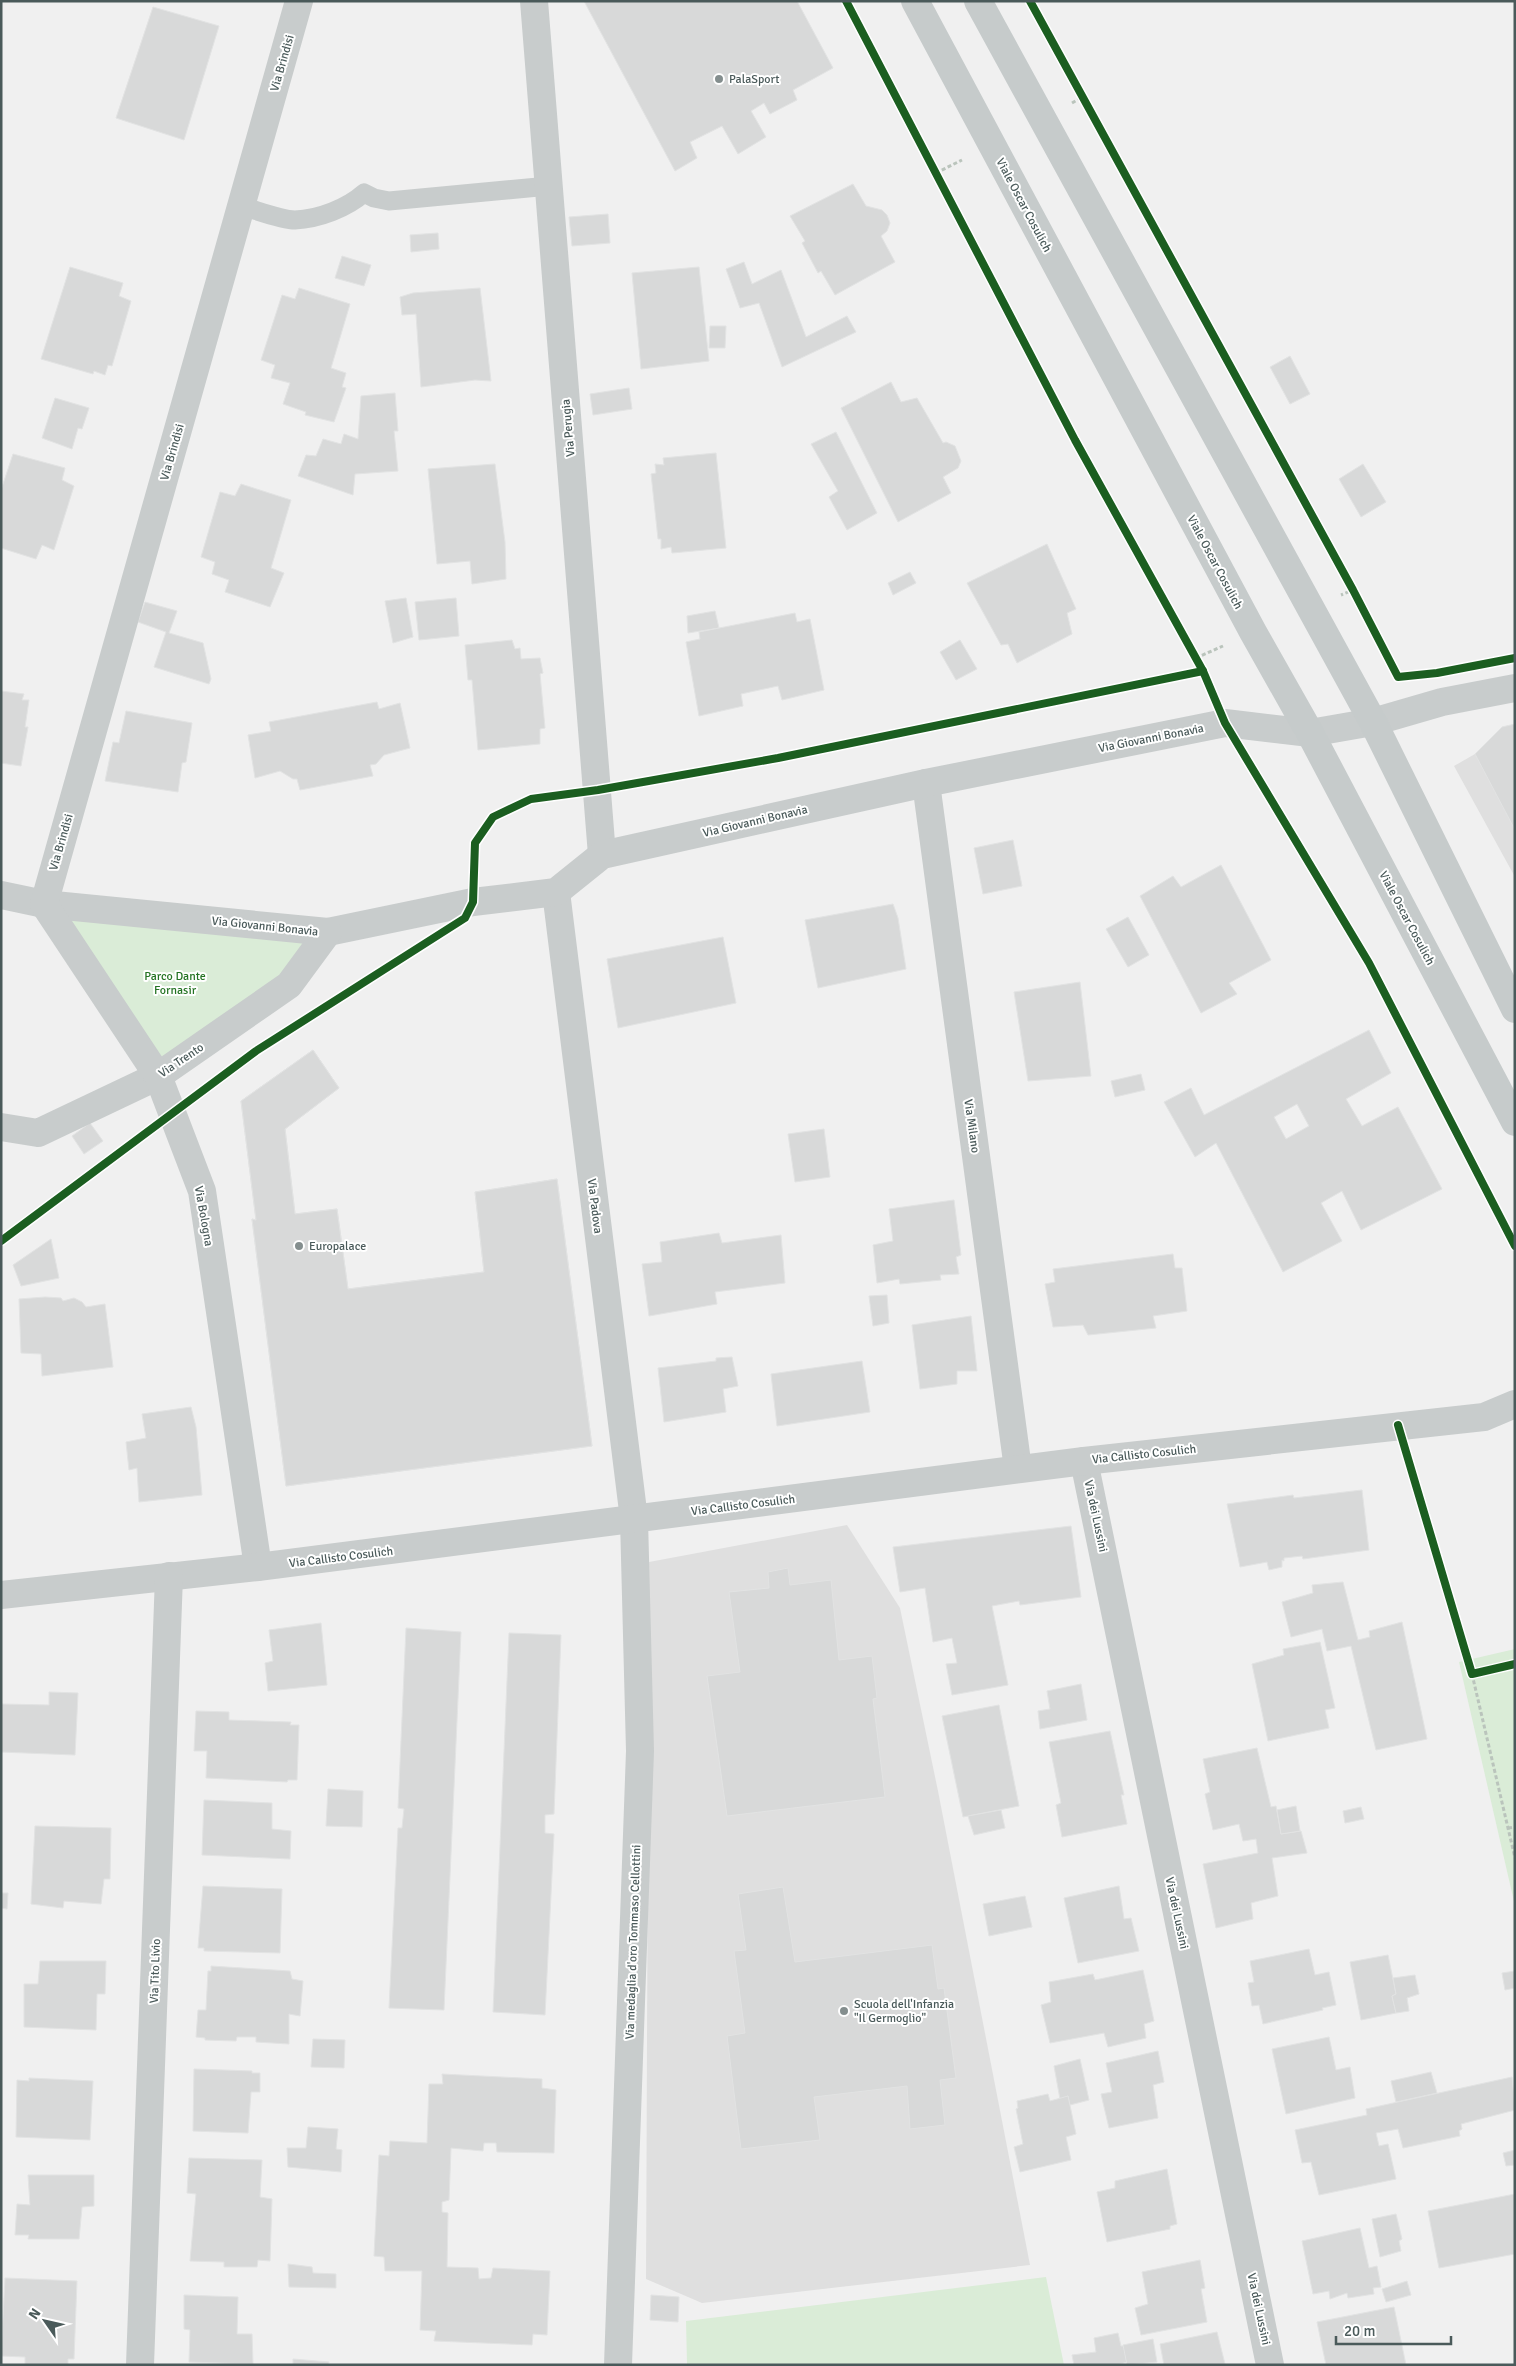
<svg xmlns="http://www.w3.org/2000/svg" width="1516" height="2366" font-family="Signika,sans-serif">
  <style>
    .education { fill: #dfdfdf }
    .green { fill: #daecd7 }
    .building { fill: #d8d9d9; stroke: #e2e3e3; fill-rule: evenodd }
    .lines { fill: none; stroke-linecap: round; stroke-linejoin: round }
    .path { stroke: #bac4bc; stroke-width: 3; stroke-dasharray: 4 2.5; stroke-linecap: butt }
    .lane { stroke: #c8cccc; stroke-width: 19 }
    .street { stroke: #c8cccc; stroke-width: 28 }
    .primary { stroke: #c6cbcb; stroke-width: 28 }
    .cycleway-casing { stroke: #fff; stroke-width: 11 }
    .cycleway { stroke: #1b5e20; stroke-width: 8 }
    .poi-dot { fill: #848e8e; stroke: #fff; stroke-width: 2 }
    .labels { text-anchor: middle; stroke-width: 4; stroke-linejoin: round; paint-order: stroke }
    .street-label { font-size: 12px; fill: #4a5a5a; stroke: #fff }
    .poi-label { font-size: 12px; fill: #4a5a5a; stroke: #fff; text-anchor: start }
    .park-label { font-size: 12px; fill: #247323; stroke: #fff }
  </style>
  <rect width="100%" height="100%" fill="#f0f0f0"/>
  <g class="education">
    <path d="M1515,724V877L1454,766L1475,754L1502,727Z"/>
    <path d="M847,1525L900,1608L938,1791L1030,2265L702,2303L646,2279L649,1562Z"/>
  </g>
  <g class="green">
    <path d="M62,915L309,940L287,973L161,1063Z"/>
    <path d="M1515,1649V1906L1459,1662Z"/>
    <path d="M1046,2277L1064,2365H687L686,2321Z"/>
  </g>
  <g class="building">
    <path d="M584,1H797L833,68L793,90L797,100L770,114L764,103L751,111L766,137L738,154L722,126L690,142L697,158L675,171Z"/>
    <path d="M153,7L219,26L184,140L116,118Z"/>
    <path d="M853,184L866,206L882,210L887,215L890,223L887,231L881,236L895,262L835,295L821,271L818,273L802,243L805,241L790,216Z"/>
    <path d="M608,214L610,243L572,246L569,217Z"/>
    <path d="M438,233L439,249L411,252L410,235Z"/>
    <path d="M342,256L371,265L364,286L335,278Z"/>
    <path d="M744,262L752,284L781,270L806,337L847,316L856,332L782,367L759,303L740,308L726,269Z"/>
    <path d="M70,267L123,283L119,296L131,301L112,366L108,365L105,375L94,371L93,374L41,359Z"/>
    <path d="M699,267L709,361L641,369L632,273Z"/>
    <path d="M299,288L350,304L331,368L346,373L342,387L346,388L334,422L305,415L306,412L283,404L290,383L271,378L275,365L261,360L282,295L295,299Z"/>
    <path d="M480,288L491,381L475,380L421,387L416,314L402,315L400,297L413,293Z"/>
    <path d="M710,326H726L725,348H709Z"/>
    <path d="M1290,356L1310,394L1290,404L1270,367Z"/>
    <path d="M891,382L901,402L917,398L943,443L946,442L955,446L961,461L958,468L943,477L951,493L898,522L841,408Z"/>
    <path d="M629,388L632,409L593,415L590,394Z"/>
    <path d="M395,393L398,431H394L398,471L355,474L353,495L298,476L306,455L316,456L323,439L341,444L344,434L358,439L361,396Z"/>
    <path d="M55,398L89,408L82,429L78,428L72,449L42,438Z"/>
    <path d="M836,432L877,513L847,530L829,497L838,491L811,444Z"/>
    <path d="M716,453L726,548L672,553L671,547L661,549V539H658L651,474L656,473L655,464L664,465L663,458Z"/>
    <path d="M13,454L65,468L62,480L74,486L54,550L42,545L36,559L1,548V490Z"/>
    <path d="M495,464L505,542L506,579L472,584L470,561L437,564L428,469Z"/>
    <path d="M1363,464L1386,502L1361,517L1339,479Z"/>
    <path d="M241,484L291,500L271,568L284,573L270,607L225,592L229,580L212,574L215,562L201,557L220,492L235,496Z"/>
    <path d="M1047,544L1076,609L1067,613L1072,634L1017,663L1008,644L1001,645L967,583Z"/>
    <path d="M910,572L916,583L893,595L888,583Z"/>
    <path d="M406,598L413,637L393,643L385,601Z"/>
    <path d="M456,598L459,636L419,640L415,602Z"/>
    <path d="M145,602L177,611L169,633L203,643L211,679L209,684L154,667L166,632L138,622Z"/>
    <path d="M715,611L719,628L688,633L687,616Z"/>
    <path d="M795,613L797,622L810,619L824,690L782,700L778,686L741,694L743,706L699,716L686,642L700,639L699,632Z"/>
    <path d="M512,640L515,649L520,648L521,659L540,658L543,673L540,674L545,728L540,729V744L478,750L472,680H468L465,645Z"/>
    <path d="M960,640L977,669L956,680L940,652Z"/>
    <path d="M1,691L24,694L22,700H29L25,727H28L21,766L1,763Z"/>
    <path d="M377,702L379,709L400,703L410,748L384,755L376,764L370,765L373,776L300,790L297,779H293L280,771L255,778L248,735L271,731L269,722Z"/>
    <path d="M126,711L192,723L186,762L182,763L178,792L105,781L113,742L119,743Z"/>
    <path d="M1515,724V830L1475,754L1502,727Z"/>
    <path d="M1013,840L1022,886L983,894L974,848Z"/>
    <path d="M1221,865L1271,960L1229,983L1237,994L1201,1013L1140,896L1173,876L1181,887Z"/>
    <path d="M893,904L898,918L906,969L818,988L805,920Z"/>
    <path d="M1128,917L1149,955L1128,967L1106,929Z"/>
    <path d="M723,937L736,1003L618,1028L607,959Z"/>
    <path d="M1080,982L1091,1076L1028,1081L1014,992Z"/>
    <path d="M1369,1030L1391,1073L1346,1099L1362,1126L1398,1107L1442,1189L1361,1230L1342,1191L1321,1203L1342,1241L1283,1272L1216,1143L1195,1157L1164,1102L1191,1088L1204,1115ZM1297,1104L1309,1126L1286,1139L1274,1117Z"/>
    <path d="M313,1050L339,1088L285,1129L295,1214L337,1209L348,1289L484,1272L475,1192L557,1179L592,1446L286,1486L252,1219L256,1220L241,1101ZM521,1323L528,1385L467,1393L459,1331ZM386,1340L393,1401L332,1408L324,1348Z"/>
    <path d="M313,1050L339,1088L285,1129L295,1214L337,1209L348,1289L484,1272L475,1192L557,1179L592,1446L286,1486L252,1219L256,1220L241,1101Z"/>
    <path d="M1141,1074L1145,1090L1115,1097L1111,1081Z"/>
    <path d="M90,1123L103,1141L84,1154L72,1136Z"/>
    <path d="M824,1129L830,1177L795,1182L788,1134Z"/>
    <path d="M954,1200L961,1255L956,1257L959,1274L940,1275L941,1280L900,1284L899,1279L877,1283L873,1245L893,1241L889,1209Z"/>
    <path d="M719,1233L722,1243L781,1235L785,1283L715,1292L717,1304L649,1316L642,1264L662,1262L660,1242Z"/>
    <path d="M51,1239L59,1278L21,1286L13,1265Z"/>
    <path d="M1173,1254L1175,1268H1182L1187,1311L1153,1316L1156,1328L1088,1335L1083,1325L1053,1327L1045,1284L1055,1282L1053,1269Z"/>
    <path d="M887,1295L889,1323L873,1326L869,1296Z"/>
    <path d="M45,1297L61,1298L63,1301L74,1298L82,1302L86,1307L105,1304L113,1367L42,1376L41,1354L21,1353L19,1299Z"/>
    <path d="M971,1316L977,1371H957V1384L920,1389L912,1325Z"/>
    <path d="M732,1357L738,1386L723,1389L726,1412L664,1422L658,1368L716,1361V1358Z"/>
    <path d="M862,1361L870,1412L777,1426L771,1374Z"/>
    <path d="M191,1407L196,1427L202,1495L139,1502L137,1468L129,1470L126,1442L146,1438L142,1414Z"/>
    <path d="M1362,1490L1369,1550L1303,1559L1302,1556L1284,1558V1561L1282,1560V1567L1269,1570L1267,1562L1240,1567L1227,1504L1293,1495L1294,1498Z"/>
    <path d="M1071,1526L1081,1597L1020,1605L1019,1601L992,1606L1008,1685L952,1695L946,1664L957,1663L952,1638L933,1642L925,1588L900,1592L893,1547Z"/>
    <path d="M788,1568L790,1585L831,1580L839,1660L872,1656L877,1698L873,1699L885,1797L727,1816L707,1676L740,1672L729,1592L769,1588L768,1572Z"/>
    <path d="M1343,1582L1358,1640L1370,1637L1369,1631L1402,1622L1427,1739L1376,1750L1351,1646L1327,1651L1322,1629L1291,1637L1282,1602L1313,1593L1312,1585Z"/>
    <path d="M321,1623L327,1685L268,1691L265,1663L273,1661L269,1630Z"/>
    <path d="M406,1628L461,1632L444,2010L389,2008L398,1828H402L404,1809L398,1808Z"/>
    <path d="M509,1633L561,1635L554,1814L545,1815V1833L554,1834L545,2015L493,2012Z"/>
    <path d="M1320,1642L1335,1708L1325,1710L1329,1728L1268,1741L1252,1664L1284,1655L1283,1649Z"/>
    <path d="M1081,1684L1087,1720L1040,1729L1038,1711L1050,1709L1047,1691Z"/>
    <path d="M49,1692L78,1693L75,1755L1,1752V1704L49,1705Z"/>
    <path d="M999,1705L1019,1806L963,1817L942,1716Z"/>
    <path d="M196,1711L229,1712V1720L291,1722L290,1725H299L297,1780H288L287,1782L206,1778L207,1751H194Z"/>
    <path d="M1110,1731L1124,1795H1121L1127,1824L1062,1837L1056,1805L1061,1803L1049,1742Z"/>
    <path d="M1257,1748L1271,1807L1276,1806L1281,1834L1301,1831L1307,1853L1272,1858L1278,1896L1251,1903L1253,1919L1216,1928L1203,1864L1258,1853L1256,1839L1243,1841L1239,1824L1213,1830L1205,1794L1210,1792L1203,1759Z"/>
    <path d="M328,1789L363,1791L362,1827L326,1826Z"/>
    <path d="M204,1800L272,1803V1829L291,1831L290,1859L202,1855Z"/>
    <path d="M1296,1806L1300,1831L1281,1834L1277,1810Z"/>
    <path d="M1361,1807L1364,1819L1345,1823L1343,1811Z"/>
    <path d="M1001,1810L1005,1828L974,1835L968,1816Z"/>
    <path d="M35,1826L111,1828L110,1879H104L101,1904L64,1901L63,1908L31,1904Z"/>
    <path d="M203,1886L282,1889L280,1953L204,1951V1948H198Z"/>
    <path d="M1119,1886L1124,1919L1131,1918L1139,1951L1078,1963L1064,1898Z"/>
    <path d="M783,1887L795,1962L932,1945L938,1989L944,1988L956,2078L940,2080L945,2125L910,2129L907,2086L814,2097L820,2140L741,2149L727,2036L745,2033L734,1951L746,1950L738,1894Z"/>
    <path d="M1,1893H8L7,1909L1,1908Z"/>
    <path d="M1025,1896L1032,1927L989,1936L983,1904Z"/>
    <path d="M1309,1949L1315,1975L1329,1972L1336,2005L1322,2008L1323,2010L1263,2024L1259,2005L1252,2006L1248,1983L1254,1982L1250,1961Z"/>
    <path d="M1388,1955L1396,1994L1392,1996L1396,2013L1361,2020L1350,1962Z"/>
    <path d="M40,1961H106L105,1994H97L96,2030L24,2027V1984H38Z"/>
    <path d="M211,1966L290,1971L292,1979L303,1981L300,2016L289,2014V2044L256,2042V2037H237L236,2041L205,2040V2038L196,2037L198,2010H206L208,1971H211Z"/>
    <path d="M1143,1970L1154,2021L1144,2024L1146,2038L1108,2047L1104,2033L1050,2043L1041,2005L1051,2002L1049,1982L1093,1974L1095,1980Z"/>
    <path d="M1515,1971V1988L1505,1990L1502,1973Z"/>
    <path d="M1415,1975L1419,1994L1407,1998L1409,2011L1396,2013L1392,1996L1396,1994L1393,1978Z"/>
    <path d="M1329,2037L1336,2070L1350,2067L1355,2098L1286,2114L1272,2049Z"/>
    <path d="M313,2039L345,2040L344,2068L311,2067Z"/>
    <path d="M1158,2051L1164,2082L1153,2085L1158,2118L1109,2128L1101,2094L1112,2092L1106,2063Z"/>
    <path d="M1080,2059L1089,2100L1070,2105L1068,2096L1060,2099L1054,2066Z"/>
    <path d="M194,2069L252,2071V2073H260V2092H251L248,2133L193,2131Z"/>
    <path d="M1431,2072L1437,2093L1396,2102L1391,2081Z"/>
    <path d="M442,2074L542,2079V2088L556,2090L554,2153L497,2152L496,2143H484L483,2151L451,2148L449,2200L442,2202V2212L448,2213L447,2267L478,2268L479,2279L491,2278L493,2268L550,2271L547,2335L533,2334L532,2345L434,2341L436,2331L420,2330L422,2271H385L384,2257L374,2256L379,2155L389,2156L390,2141L427,2143L429,2084H443Z"/>
    <path d="M1512,2077L1515,2110L1461,2124L1462,2129L1459,2131L1460,2136L1403,2148L1398,2129L1376,2133L1379,2146L1388,2144L1396,2179L1319,2195L1311,2162L1302,2163L1295,2130L1367,2115L1366,2109Z"/>
    <path d="M29,2078L93,2081L90,2140L16,2137L17,2080L29,2081Z"/>
    <path d="M1048,2094L1050,2101L1068,2096L1076,2134L1066,2137L1071,2160L1020,2172L1014,2147L1023,2144L1016,2109L1018,2108L1017,2101Z"/>
    <path d="M308,2127L338,2129L336,2149L342,2150L341,2172L288,2167L287,2148H306Z"/>
    <path d="M1515,2150V2165L1506,2166L1503,2153Z"/>
    <path d="M189,2158L262,2160L260,2197L272,2199L270,2261L258,2260L257,2267H224V2262L190,2261L196,2194L187,2193Z"/>
    <path d="M1167,2169L1177,2224L1170,2226V2229L1107,2242L1097,2192L1115,2188V2181Z"/>
    <path d="M28,2175H94V2206L82,2207L79,2239H28L29,2235H15L17,2204L30,2205Z"/>
    <path d="M1515,2194V2254L1439,2268L1428,2211Z"/>
    <path d="M1396,2214L1402,2239L1399,2241L1401,2251L1380,2257L1372,2219Z"/>
    <path d="M1360,2228L1369,2268L1377,2266L1381,2287L1373,2288L1374,2294L1348,2298L1347,2293L1330,2299L1329,2291L1313,2294L1302,2241Z"/>
    <path d="M1200,2260L1205,2288L1201,2289L1207,2322L1141,2335L1135,2308L1148,2304L1142,2272Z"/>
    <path d="M288,2264L312,2267L313,2273L336,2274V2288L289,2287Z"/>
    <path d="M5,2278L77,2281L74,2359H68V2365H25V2357L1,2356Z"/>
    <path d="M1407,2281L1411,2295L1386,2302L1382,2289Z"/>
    <path d="M184,2295L238,2297L237,2334H252L253,2364L189,2362L190,2330L184,2329Z"/>
    <path d="M651,2295L679,2297L678,2322L650,2320Z"/>
    <path d="M1394,2307L1406,2365H1326L1317,2322Z"/>
    <path d="M1217,2332L1225,2364L1164,2365L1160,2344Z"/>
    <path d="M1118,2333L1121,2346H1124L1127,2362L1117,2365H1074L1072,2355L1096,2352L1094,2338Z"/>
    <path d="M1153,2339L1157,2362L1127,2365L1123,2345Z"/>
    <path d="M293,2359L329,2362L328,2365H293Z"/>
  </g>
  <g class="lines">
    <g class="path">
      <path d="M1030,1L1353,590L1341,595"/>
      <path d="M1072,103L1082,97"/>
      <path d="M936,173L962,160"/>
      <path d="M1196,658L1223,646"/>
      <path d="M1472,1674L1515,1858"/>
      <path d="M1508,1828L1515,1827"/>
    </g>
    <path class="lane" d="M241,206C256,210 281,220 295,220C319,219 347,208 364,193L374,198L389,201L549,186"/>
    <g class="street">
      <path d="M534,1L602,855"/>
      <path d="M926,783L1018,1469"/>
      <path d="M556,892L634,1519L640,1751L618,2365"/>
      <path d="M1,895L44,904L328,932L473,902L556,892L602,855L926,783L1225,723L1310,733L1373,722L1442,702L1515,688"/>
      <path d="M1,1127L38,1133L158,1076L289,985L328,932"/>
      <path d="M1084,1461L1270,2365"/>
      <path d="M258,1567L202,1191L158,1076L44,904L299,1"/>
      <path d="M1,1595L258,1567L1084,1461L1484,1417L1515,1404"/>
      <path d="M140,2365L169,1576"/>
    </g>
    <g class="primary">
      <path d="M915,1L1253,632L1310,733L1515,1122"/>
      <path d="M978,1L1373,722L1515,1009"/>
    </g>
    <defs>
      <g id="cycleway">
        <path d="M846,1L1075,440L1203,671L1225,723L1369,963L1515,1246"/>
        <path d="M1030,1L1353,590L1398,677L1437,673L1515,658"/>
        <path d="M1,1241L256,1051L465,918L473,902L475,843L493,817L531,799L598,790L778,758L1203,671"/>
        <path d="M1398,1425L1472,1674L1515,1664"/>
      </g>
    </defs>
    <use href="#cycleway" class="cycleway-casing"/>
    <use href="#cycleway" class="cycleway"/>
  </g>
  <g class="poi-dot">
    <circle cx="719" cy="79" r="5"/>
    <circle cx="299" cy="1246" r="5"/>
    <circle cx="844" cy="2011" r="5"/>
  </g>
  <g class="labels">
    <g class="street-label">
      <text transform="translate(282 63) rotate(-74)" y="4">Via Brindisi</text>
      <text transform="translate(1024 205) rotate(62)" y="4">Viale Oscar Cosulich</text>
      <text transform="translate(568 428) rotate(-95)" y="4">Via Perugia</text>
      <text transform="translate(172 452) rotate(-74)" y="4">Via Brindisi</text>
      <text transform="translate(1215 562) rotate(62)" y="4">Viale Oscar Cosulich</text>
      <text transform="translate(1151 738) rotate(-11)" y="4">Via Giovanni Bonavia</text>
      <text transform="translate(755 821) rotate(-13)" y="4">Via Giovanni Bonavia</text>
      <text transform="translate(61 842) rotate(-74)" y="4">Via Brindisi</text>
      <text transform="translate(1407 918) rotate(62)" y="4">Viale Oscar Cosulich</text>
      <text transform="translate(265 926) rotate(6)" y="4">Via Giovanni Bonavia</text>
      <text transform="translate(181 1060) rotate(-34)" y="4">Via Trento</text>
      <text transform="translate(972 1126) rotate(82)" y="4">Via Milano</text>
      <text transform="translate(595 1206) rotate(83)" y="4">Via Padova</text>
      <text transform="translate(204 1216) rotate(80)" y="4">Via Bologna</text>
      <text transform="translate(1144 1454) rotate(-6)" y="4">Via Callisto Cosulich</text>
      <text transform="translate(743 1505) rotate(-7)" y="4">Via Callisto Cosulich</text>
      <text transform="translate(1096 1516) rotate(78)" y="4">Via dei Lussini</text>
      <text transform="translate(341 1557) rotate(-7)" y="4">Via Callisto Cosulich</text>
      <text transform="translate(1177 1913) rotate(78)" y="4">Via dei Lussini</text>
      <text transform="translate(633 1942) rotate(-88)" y="4">Via medaglia d'oro Tommaso Cellottini</text>
      <text transform="translate(155 1971) rotate(-88)" y="4">Via Tito Livio</text>
      <text transform="translate(1259 2309) rotate(78)" y="4">Via dei Lussini</text>
    </g>
    <g class="poi-label">
      <text x="729" y="83">PalaSport</text>
      <text x="309" y="1250">Europalace</text>
      <text x="854" y="2008">Scuola dell'Infanzia<tspan x="854" dy="14">"Il Germoglio"</tspan></text>
    </g>
    <g class="park-label">
      <text x="175" y="980">Parco Dante<tspan x="175" dy="14">Fornasir</tspan></text>
    </g>
  </g>
  <rect width="1516" height="2366" fill="none" stroke="#4a5a5a" stroke-width="5"/>
  <g transform="translate(45 2321) rotate(304)" stroke="#ffffff" stroke-width="4" paint-order="stroke">
  <path d="M0-4L9 19L0 12L-9 19Z" fill="#4a5a5a"/>
  <text y="-8" font-size="14" font-weight="bold" text-anchor="middle" fill="#4a5a5a">N</text>
  </g>
  <path d="M1336 2336v8h115v-8" fill="none" stroke="#4a5a5a" stroke-width="2.5"/>
  <text x="1344" y="2336" font-size="15" fill="#4a5a5a" stroke="#ffffff" stroke-width="4" paint-order="stroke">20 m</text>
</svg>
